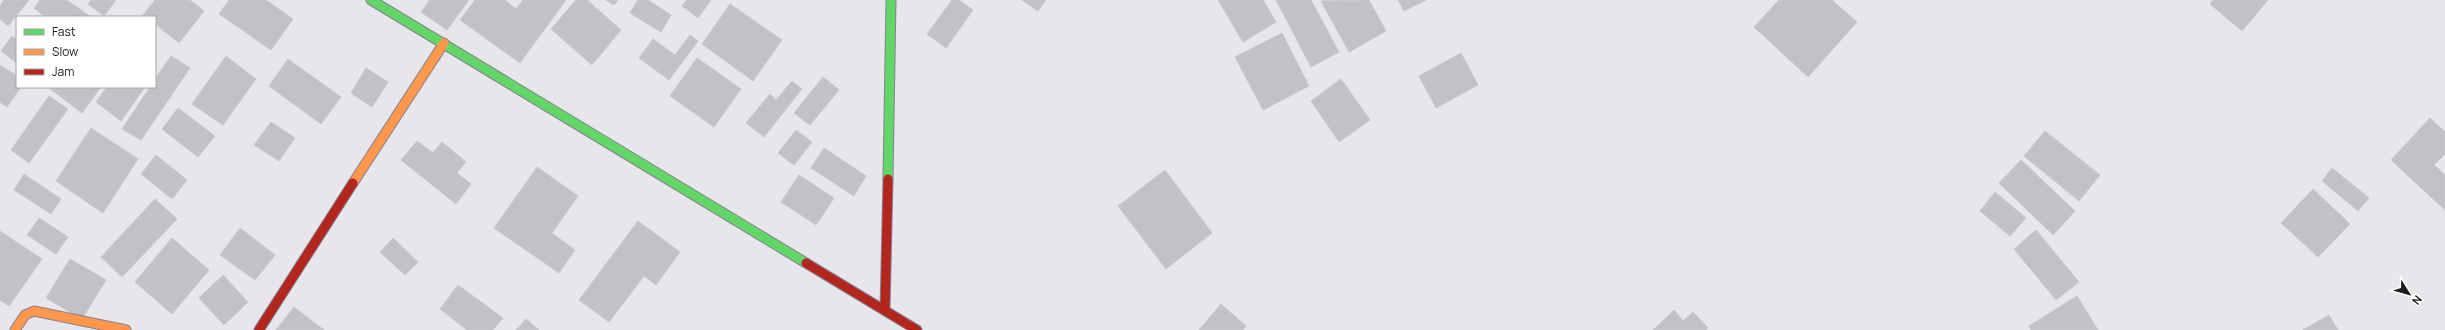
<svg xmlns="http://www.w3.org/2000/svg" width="2445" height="330" font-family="Manrope,sans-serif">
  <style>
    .building { fill: #c1c2c6; stroke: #c7c8ce }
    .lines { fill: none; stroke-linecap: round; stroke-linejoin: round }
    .fast-casing { stroke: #877f94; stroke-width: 11 }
    .slow-casing { stroke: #877f94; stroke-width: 11 }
    .jam-casing { stroke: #877f94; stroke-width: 11 }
    .fast { stroke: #63d668; stroke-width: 9 }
    .slow { stroke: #ff974d; stroke-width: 9 }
    .jam { stroke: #b3261e; stroke-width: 9 }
  </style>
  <rect width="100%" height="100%" fill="#e6e6eb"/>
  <g class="building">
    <path d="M4,0H29L8,26L0,19V6Z"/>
    <path d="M40,0H67L91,17H45L34,8Z"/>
    <path d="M91,0H116L104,16L88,4Z"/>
    <path d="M155,0H190L204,11L179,43L155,24V17L143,15Z"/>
    <path d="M229,0H266L293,19L271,50L219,14Z"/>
    <path d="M430,0H469L447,30L421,12Z"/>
    <path d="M475,0H505L516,9L523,0H566L520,63L460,20Z"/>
    <path d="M576,0H587L621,30L592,65L551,29Z"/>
    <path d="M606,0H618L614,5Z"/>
    <path d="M638,0H648L671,15L661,32L630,13Z"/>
    <path d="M687,0H711L698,18L682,6Z"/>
    <path d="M952,0H959L973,10L946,48L927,34Z"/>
    <path d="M1022,0H1046L1038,11Z"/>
    <path d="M1218,0H1263L1276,22L1243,42Z"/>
    <path d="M1276,0H1311L1339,52L1311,67Z"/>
    <path d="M1369,0L1386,31L1349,52L1321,1Z"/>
    <path d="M1398,0H1426L1404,11Z"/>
    <path d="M1779,0H1832L1857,22L1808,77L1754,27Z"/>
    <path d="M2213,0H2268L2242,31L2210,4Z"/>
    <path d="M730,4L782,40L753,81L702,44Z"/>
    <path d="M1282,33L1309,86L1263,110L1235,57Z"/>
    <path d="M690,35L698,41L669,80L639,58L653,39L675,55Z"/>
    <path d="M12,36L17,40V63L1,51Z"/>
    <path d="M1461,53L1478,85L1436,108L1419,76Z"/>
    <path d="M171,56L190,68L141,140L122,129L150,87H155V79Z"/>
    <path d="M226,56L256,79L223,125L192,104Z"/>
    <path d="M697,58L741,89L714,127L670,96Z"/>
    <path d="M288,59L341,97L321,124L269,86Z"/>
    <path d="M0,65L17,76V87H21L7,107L0,102Z"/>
    <path d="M366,68L388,82L372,107L351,93Z"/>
    <path d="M823,77L839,90L810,125L794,113Z"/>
    <path d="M1341,79L1370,120L1339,142L1311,101Z"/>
    <path d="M792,81L802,89L764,137L746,123L770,94L776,100Z"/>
    <path d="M48,87H101L82,113Z"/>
    <path d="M107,87H145L121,121L96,102Z"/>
    <path d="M49,96L68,109L29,163L11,150Z"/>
    <path d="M178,108L215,136L198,157L162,129Z"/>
    <path d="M2430,118L2445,132V154L2434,165L2445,175V210L2391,160Z"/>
    <path d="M271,122L295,138L279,161L254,145Z"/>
    <path d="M91,128L138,159L103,213L56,181Z"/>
    <path d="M796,130L812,142L794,165L778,153Z"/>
    <path d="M2045,131L2100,175L2079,201L2024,156Z"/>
    <path d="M417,141L433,153L442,142L466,162L457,173L471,184L456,204L401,160Z"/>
    <path d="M824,148L866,176L854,196L811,168Z"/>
    <path d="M156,155L187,180L172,199L141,174Z"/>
    <path d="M2021,160L2075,211L2053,235L1999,183Z"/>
    <path d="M537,167L578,196L552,233L575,250L559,273L494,228Z"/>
    <path d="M2332,168L2369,198L2358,211L2322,181Z"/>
    <path d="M1165,170L1212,233L1166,269L1118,206Z"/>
    <path d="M24,174L61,199L51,214L14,190Z"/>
    <path d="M799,175L834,198L816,225L781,202Z"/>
    <path d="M2313,189L2350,224L2318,257L2281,223Z"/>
    <path d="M1995,192L2026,218L2010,236L1980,211Z"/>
    <path d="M155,199L177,219L122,277L101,257Z"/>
    <path d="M39,218L68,237L56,254L27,235Z"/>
    <path d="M638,221L680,252L656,285L644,276L609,322L579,300Z"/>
    <path d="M240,228L275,255L255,280L220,255Z"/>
    <path d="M2036,230L2079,282L2056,300L2014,249Z"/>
    <path d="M0,231L42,259L9,306L0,300Z"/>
    <path d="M172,238L209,270L172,314L135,282Z"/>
    <path d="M393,238L418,262L405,275L380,252Z"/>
    <path d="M70,259L106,280L82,319L46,298Z"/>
    <path d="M223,275L248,302L224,325L199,298Z"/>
    <path d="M458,285L503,318L493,330H467L440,309Z"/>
    <path d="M2077,296L2098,330H2031L2029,326Z"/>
    <path d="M1221,304L1246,326L1243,330H1199Z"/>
    <path d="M294,307L324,330H276Z"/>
    <path d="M1674,310L1683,321L1693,312L1708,328L1706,330H1653Z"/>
    <path d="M2329,315L2338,330H2303Z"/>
    <path d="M526,319L539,330H516Z"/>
  </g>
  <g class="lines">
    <defs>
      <g id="fast">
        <path d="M371,0L806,263"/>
        <path d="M888,179L891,0"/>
      </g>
      <g id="slow">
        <path d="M353,183L444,43"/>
        <path d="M15,330L25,315L34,311L126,330"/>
      </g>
      <g id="jam">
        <path d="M806,263L917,330"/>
        <path d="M885,310L888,179"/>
        <path d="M259,330L353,183"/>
      </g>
    </defs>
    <use href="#fast" class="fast-casing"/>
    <use href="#slow" class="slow-casing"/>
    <use href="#jam" class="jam-casing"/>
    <use href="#fast" class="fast"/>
    <use href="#slow" class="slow"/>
    <use href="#jam" class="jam"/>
  </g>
  <rect x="16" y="16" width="140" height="72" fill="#ffffff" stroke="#a5a5a5"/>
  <rect x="24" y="29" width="20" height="6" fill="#63d668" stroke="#a5a5a5"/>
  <text x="52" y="36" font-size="12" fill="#1d1d1d">Fast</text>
  <rect x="24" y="49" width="20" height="6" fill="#ff974d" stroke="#a5a5a5"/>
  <text x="52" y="56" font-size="12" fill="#1d1d1d">Slow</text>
  <rect x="24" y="69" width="20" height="6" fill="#b3261e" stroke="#a5a5a5"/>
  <text x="52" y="76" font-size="12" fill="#1d1d1d">Jam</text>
  <g transform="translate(2409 294) rotate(127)" stroke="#ffffff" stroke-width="3" paint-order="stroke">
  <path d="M0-3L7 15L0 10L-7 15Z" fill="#1d1d1d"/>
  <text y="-6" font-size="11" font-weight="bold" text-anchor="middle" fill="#1d1d1d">N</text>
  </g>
</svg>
